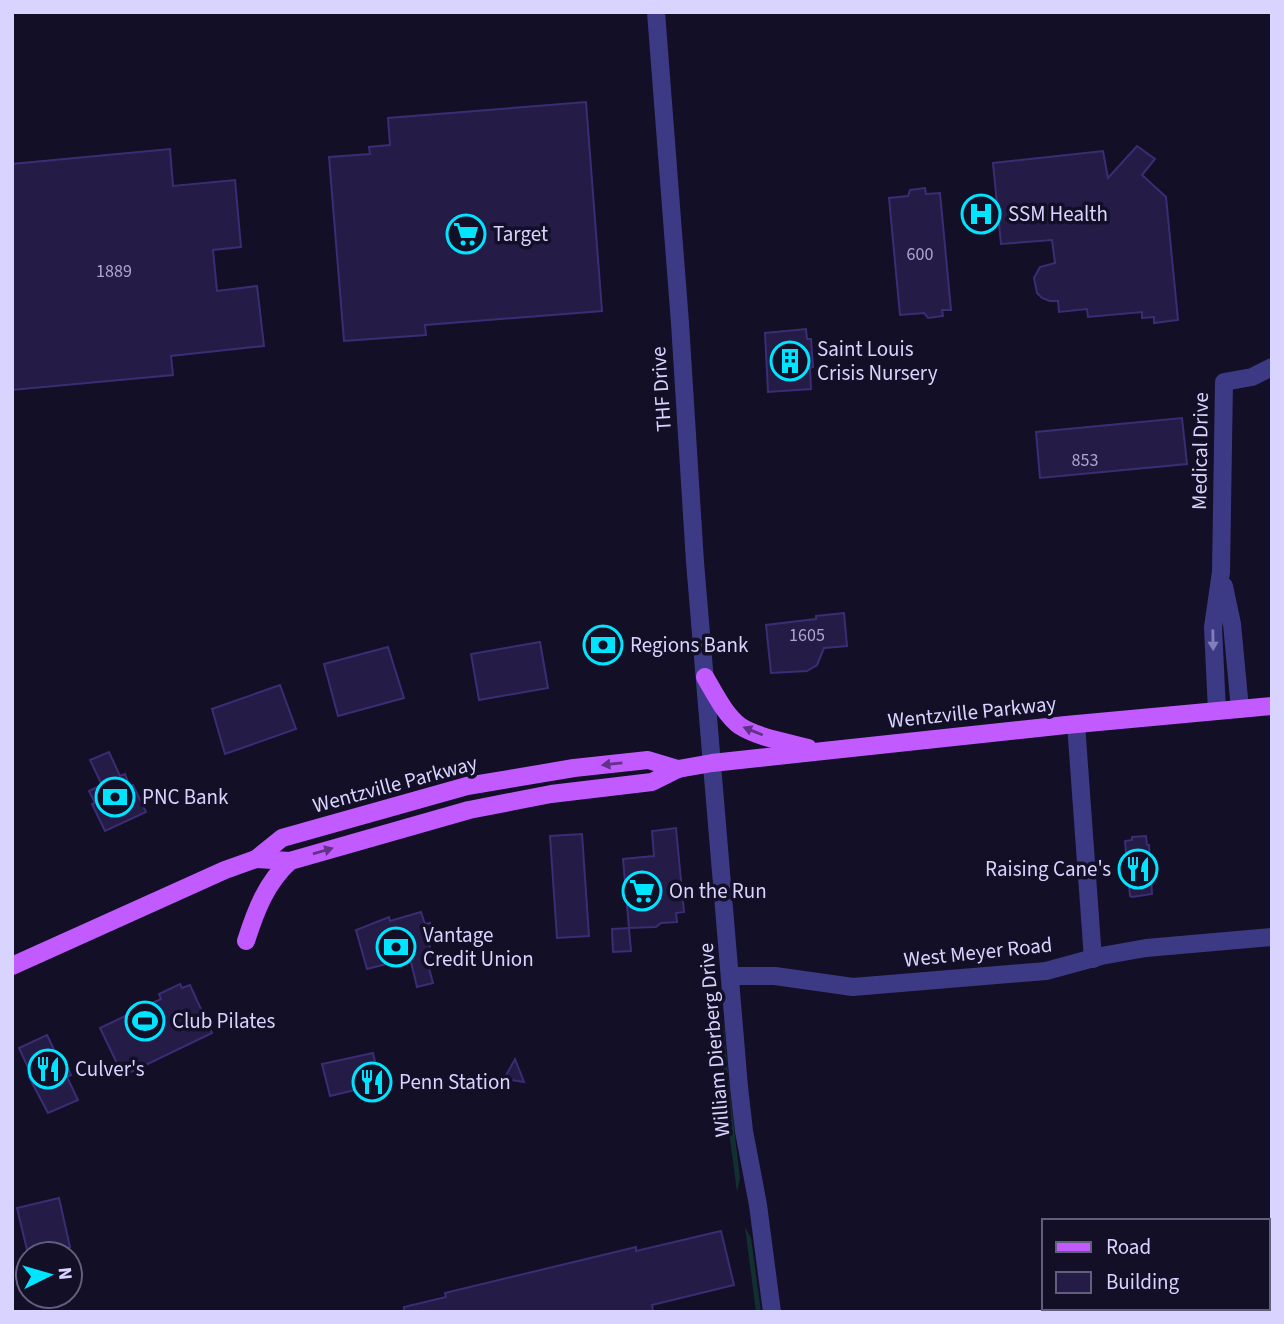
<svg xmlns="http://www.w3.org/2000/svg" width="1284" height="1324" font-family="'Source Sans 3',sans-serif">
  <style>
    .green { fill: #12302f }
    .building { fill: #241b47; stroke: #3b2d73; stroke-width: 2 }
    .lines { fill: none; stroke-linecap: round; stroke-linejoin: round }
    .minor { stroke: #3d3a85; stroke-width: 18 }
    .primary { stroke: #c25bff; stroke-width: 18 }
    .oneway { fill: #837fbc }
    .oneway2 { fill: #623188 }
    .labels { text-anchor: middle; stroke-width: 7; stroke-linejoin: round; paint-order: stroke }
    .number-label { font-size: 18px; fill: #aca6d1 }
    .poi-label { font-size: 21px; fill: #d9d4ff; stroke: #130f26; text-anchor: start }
    .street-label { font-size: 21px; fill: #d9d4ff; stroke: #130f26 }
  </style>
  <rect width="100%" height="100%" fill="#130f26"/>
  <g class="green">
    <path d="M718,1010L724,1026L728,1073L725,1076L728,1077L740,1178L737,1192L728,1124Z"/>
    <path d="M745,1227L751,1238L761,1312H756Z"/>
  </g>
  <g class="building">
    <path d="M586,102L602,311L425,325L426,335L344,341L329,157L370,154L369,147L390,145L388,118Z"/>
    <path d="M1137,146L1155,159L1142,175L1166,197L1178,320L1154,323V317L1142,318V312L1088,317L1087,309L1059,312L1058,301H1050L1042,298L1037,293L1034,278L1040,267L1055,263L1052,240L1001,244L993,163L1103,151L1108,178Z"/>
    <path d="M170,149L173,186L235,180L241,247L213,250L217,291L257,286L264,346L171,356L173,375L12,390V164Z"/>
    <path d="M925,188L926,194L940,193L951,310H942L943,316L928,318L924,313L900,315L889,198L908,196L910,190Z"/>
    <path d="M806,329L807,339H811L813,367L810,368L811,389L768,392L765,333Z"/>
    <path d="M1182,418L1187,464L1040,478L1036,432Z"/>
    <path d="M844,613L847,646L824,648L817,665L807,671L771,673L766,625L816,619V616Z"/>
    <path d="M540,642L548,688L479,700L471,654Z"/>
    <path d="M388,647L404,698L338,716L324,664Z"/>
    <path d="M280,685L296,729L225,754L212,709Z"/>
    <path d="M109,752L120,776L125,774L130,787L133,785L146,812L105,831L92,804L95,803L89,791L102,785L90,760Z"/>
    <path d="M676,828L684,912L676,913L677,922L661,923L656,927L629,928L623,859L654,856L652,831Z"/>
    <path d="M582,834L589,936L557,938L550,836Z"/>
    <path d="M1146,836L1147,845H1149L1152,894L1132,897L1130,896L1125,841L1132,840V837Z"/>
    <path d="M421,912L425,924L430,923L434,937L428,939L432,956L426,957L433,983L417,987L411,962L395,966L394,962L367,969L356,930L389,917L390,921Z"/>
    <path d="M629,928L631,951L613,952L612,929Z"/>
    <path d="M180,984L182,988L190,985L212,1033L123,1076L100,1028L161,999L159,994Z"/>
    <path d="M47,1035L60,1062L64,1060L71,1075L67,1077L78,1100L48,1113L29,1077L32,1076L19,1048Z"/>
    <path d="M373,1053L380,1084L330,1096L322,1064Z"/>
    <path d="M515,1059L524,1082L504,1079Z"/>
    <path d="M59,1198L70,1247L40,1254H28L17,1208Z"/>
    <path d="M721,1231L734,1285L652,1305L653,1312H404V1307L446,1297L445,1293L636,1247V1251Z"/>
  </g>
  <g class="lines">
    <g class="minor">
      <path d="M656,12L680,323L695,562L739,1087L744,1131L758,1205L772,1312"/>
      <path d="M1224,586L1232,624L1240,709"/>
      <path d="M1217,711L1213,627L1221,572L1224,382L1252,377L1272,367"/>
      <path d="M1076,724L1093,959"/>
      <path d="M731,976H775L853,987L1046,971L1101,956L1146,948L1272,937"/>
    </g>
    <g class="primary">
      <path d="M705,677C714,692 725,715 740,726C759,738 787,742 808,748"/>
      <path d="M256,859L290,861L469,810L551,794L652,782L678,769L712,763L1066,725L1272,706"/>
      <path d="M246,941C256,910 266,883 290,861"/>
      <path d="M12,966L225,870L256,859L282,838L467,786L574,768L648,760L678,769"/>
    </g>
  </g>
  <defs><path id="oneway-solid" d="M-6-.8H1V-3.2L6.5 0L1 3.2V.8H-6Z" transform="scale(1.75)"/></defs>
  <use class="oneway" href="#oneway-solid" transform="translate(1213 640) rotate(89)"/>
  <g class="oneway2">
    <use href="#oneway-solid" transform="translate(753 731) rotate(-158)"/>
    <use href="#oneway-solid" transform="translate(612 764) rotate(174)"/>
    <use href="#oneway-solid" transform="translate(323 851) rotate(-16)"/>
  </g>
  <defs>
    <symbol id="hospital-ring" viewBox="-11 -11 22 22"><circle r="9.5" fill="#130f26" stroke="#00e5ff" stroke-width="1.5"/><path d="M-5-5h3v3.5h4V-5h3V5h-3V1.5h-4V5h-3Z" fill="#00e5ff"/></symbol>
    <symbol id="supermarket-ring" viewBox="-11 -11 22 22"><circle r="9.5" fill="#130f26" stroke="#00e5ff" stroke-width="1.5"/><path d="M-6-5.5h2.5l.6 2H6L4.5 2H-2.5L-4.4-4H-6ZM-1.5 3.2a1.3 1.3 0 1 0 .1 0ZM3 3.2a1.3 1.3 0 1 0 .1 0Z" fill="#00e5ff"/></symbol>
    <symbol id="building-ring" viewBox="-11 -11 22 22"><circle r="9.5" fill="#130f26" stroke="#00e5ff" stroke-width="1.5"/><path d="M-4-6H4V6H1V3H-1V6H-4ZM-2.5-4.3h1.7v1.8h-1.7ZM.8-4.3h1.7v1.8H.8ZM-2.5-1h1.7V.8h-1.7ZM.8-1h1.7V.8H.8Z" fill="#00e5ff"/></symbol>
    <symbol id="bank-ring" viewBox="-11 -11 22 22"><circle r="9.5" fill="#130f26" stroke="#00e5ff" stroke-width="1.5"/><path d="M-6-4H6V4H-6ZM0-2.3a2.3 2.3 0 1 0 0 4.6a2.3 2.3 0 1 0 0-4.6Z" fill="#00e5ff"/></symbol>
    <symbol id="restaurant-ring" viewBox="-11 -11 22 22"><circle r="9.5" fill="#130f26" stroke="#00e5ff" stroke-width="1.5"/><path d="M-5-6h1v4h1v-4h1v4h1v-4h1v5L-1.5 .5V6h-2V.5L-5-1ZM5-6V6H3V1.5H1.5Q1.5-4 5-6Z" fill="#00e5ff"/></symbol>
    <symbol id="stadium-ring" viewBox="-11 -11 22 22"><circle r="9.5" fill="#130f26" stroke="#00e5ff" stroke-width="1.5"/><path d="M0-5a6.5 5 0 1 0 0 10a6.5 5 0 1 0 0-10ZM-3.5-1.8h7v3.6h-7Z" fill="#00e5ff"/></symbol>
  </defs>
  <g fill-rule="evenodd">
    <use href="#hospital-ring" x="959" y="192" width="44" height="44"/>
    <use href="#supermarket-ring" x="444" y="212" width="44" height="44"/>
    <use href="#building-ring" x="768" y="339" width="44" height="44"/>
    <use href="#bank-ring" x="581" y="623" width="44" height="44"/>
    <use href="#bank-ring" x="93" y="775" width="44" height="44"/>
    <use href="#restaurant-ring" x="1116" y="847" width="44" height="44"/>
    <use href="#supermarket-ring" x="620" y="869" width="44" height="44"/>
    <use href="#bank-ring" x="374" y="925" width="44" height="44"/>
    <use href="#stadium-ring" x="123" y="999" width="44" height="44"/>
    <use href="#restaurant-ring" x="26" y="1047" width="44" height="44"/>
    <use href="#restaurant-ring" x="350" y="1060" width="44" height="44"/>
  </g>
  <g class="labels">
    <g class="number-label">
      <text x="920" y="260">600</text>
      <text x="114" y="277">1889</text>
      <text x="1085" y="466">853</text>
      <text x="807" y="641">1605</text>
    </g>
    <g class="poi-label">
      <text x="1008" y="221">SSM Health</text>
      <text x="493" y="241">Target</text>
      <text x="817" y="356">Saint Louis<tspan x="817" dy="24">Crisis Nursery</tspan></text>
      <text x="630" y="652">Regions Bank</text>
      <text x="142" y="804">PNC Bank</text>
      <text x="1111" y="876" text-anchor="end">Raising Cane's</text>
      <text x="669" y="898">On the Run</text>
      <text x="423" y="942">Vantage<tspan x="423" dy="24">Credit Union</tspan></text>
      <text x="172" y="1028">Club Pilates</text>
      <text x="75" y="1076">Culver's</text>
      <text x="399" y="1089">Penn Station</text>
    </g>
    <g class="street-label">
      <text transform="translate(661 389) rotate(-94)" y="7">THF Drive</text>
      <text transform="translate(1200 451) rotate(-89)" y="7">Medical Drive</text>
      <text transform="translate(972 712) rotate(-6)" y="7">Wentzville Parkway</text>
      <text transform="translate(395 784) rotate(-15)" y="7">Wentzville Parkway</text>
      <text transform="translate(978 952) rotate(-6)" y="7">West Meyer Road</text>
      <text transform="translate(714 1040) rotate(-95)" y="7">William Dierberg Drive</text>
    </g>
  </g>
  <rect width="1284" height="1324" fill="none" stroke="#d9d4ff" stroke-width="28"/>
  <rect x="1042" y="1219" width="228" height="91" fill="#130f26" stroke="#625e7d" stroke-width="2"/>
  <rect x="1056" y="1242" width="35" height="10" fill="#c25bff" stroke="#625e7d" stroke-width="2"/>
  <text x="1106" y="1254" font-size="21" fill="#d9d4ff">Road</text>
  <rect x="1056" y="1272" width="35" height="21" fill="#241b47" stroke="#625e7d" stroke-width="2"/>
  <text x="1106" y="1289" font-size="21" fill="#d9d4ff">Building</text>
  <g transform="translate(49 1275) rotate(85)"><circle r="33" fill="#130f26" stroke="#625e7d" stroke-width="2"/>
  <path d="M0-5L12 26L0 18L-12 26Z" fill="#00e5ff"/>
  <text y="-10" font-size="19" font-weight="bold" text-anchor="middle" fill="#d9d4ff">N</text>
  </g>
</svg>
